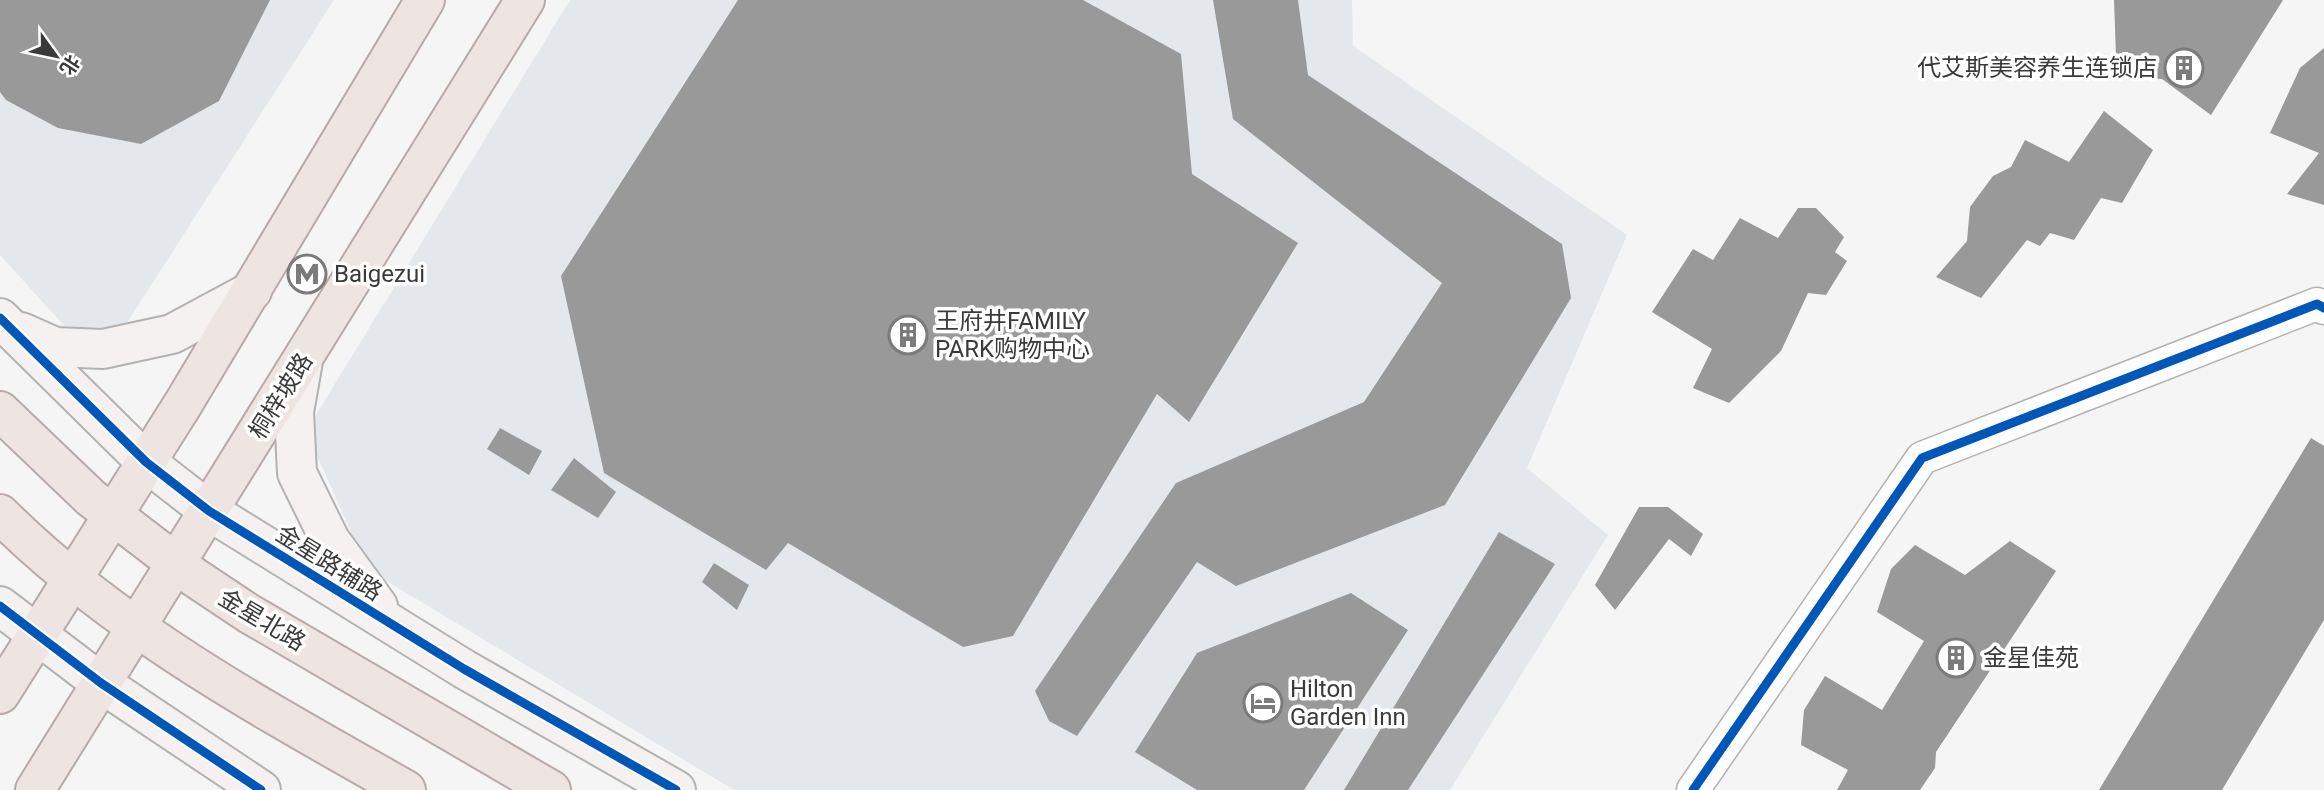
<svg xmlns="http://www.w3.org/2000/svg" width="2324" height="790" font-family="Roboto,'Noto Sans SC',sans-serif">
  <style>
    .built { fill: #e4e8ec }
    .building { fill: #99999a }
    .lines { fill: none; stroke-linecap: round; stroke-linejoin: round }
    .street-casing { stroke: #b2b2b3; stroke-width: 35 }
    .secondary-casing { stroke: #b2b2b3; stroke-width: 42 }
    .primary-casing { stroke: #b9a9a8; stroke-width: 42 }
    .street { stroke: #fefefe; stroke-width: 32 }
    .secondary { stroke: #f5f1f1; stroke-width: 38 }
    .primary { stroke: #eee5e3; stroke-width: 38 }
    .cycleway-casing { stroke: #fff; stroke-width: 13 }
    .cycleway { stroke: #0057b8; stroke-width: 9 }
    .labels { text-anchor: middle; stroke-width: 7; stroke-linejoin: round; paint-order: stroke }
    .poi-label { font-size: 24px; fill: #3a3a3b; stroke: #fff; text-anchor: start }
    .street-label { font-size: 24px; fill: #3a3a3b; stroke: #fff }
  </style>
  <rect width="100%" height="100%" fill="#f5f5f6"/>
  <g class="built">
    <path d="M0,0H334L100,365L0,255Z"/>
    <path d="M570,0H1352L1353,46L1627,235L1527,468L1608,535L1450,790H734L368,570L306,431Z"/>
  </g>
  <g class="building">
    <path d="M0,0H270L219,101L141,144L58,128L6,100L0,92Z"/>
    <path d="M738,0H1083L1181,54L1192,174L1298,243L1189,422L1157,394L1013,636L963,647L788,543L766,570L604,473L561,276Z"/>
    <path d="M1213,0H1298L1308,75L1562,244L1571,298L1445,505L1236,586L1197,562L1077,736L1049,721L1035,691L1176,483L1364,402L1442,283L1233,119Z"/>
    <path d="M2114,0H2283L2211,115L2162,79L2141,78L2116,57Z"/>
    <path d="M2324,48V205L2287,194L2319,153L2270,133L2300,68Z"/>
    <path d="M2104,111L2153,150L2122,203L2101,198L2074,240L2050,233L2040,246L2027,240L1981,298L1936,277L1967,241L1970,207L1993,176L2011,167L2025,140L2069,162Z"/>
    <path d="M1798,208H1816L1844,237L1835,252L1847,261L1826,295L1808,293L1781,351L1729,403L1693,388L1712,349L1652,312L1693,249L1713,260L1740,218L1778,238Z"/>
    <path d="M500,428L542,451L529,475L487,449Z"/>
    <path d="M2311,438L2324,446V620L2222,790H2099Z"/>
    <path d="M574,458L616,492L598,518L551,490Z"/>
    <path d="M1639,507H1668L1703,534L1691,556L1669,539L1615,610L1595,585Z"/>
    <path d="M1499,532L1555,564L1408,790H1344Z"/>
    <path d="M2010,541L2056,571L1936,752L1935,768L1920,790H1837L1848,770L1801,745L1804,710L1825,676L1882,710L1924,641L1877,612L1891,569L1915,545L1965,575Z"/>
    <path d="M714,563L749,585L737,610L702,582Z"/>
    <path d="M1351,593L1408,630L1304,790H1197L1135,752L1197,653Z"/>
  </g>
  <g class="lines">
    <defs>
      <path id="street" d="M1693,790L1922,458L2317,304L2324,308"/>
      <g id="secondary">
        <path d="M0,318L146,462L209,511L464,669L676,790"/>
        <path d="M21,332L55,347L103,349L172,334L252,291"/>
        <path d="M303,361L294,412L297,473L330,540L378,606"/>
        <path d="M0,606L101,683L261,790"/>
      </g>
      <g id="primary">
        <path d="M0,411L91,498L194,577L248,613L551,790"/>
        <path d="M0,514C116,630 265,710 406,790"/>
        <path d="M0,694L183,404L425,0"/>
        <path d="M35,790L525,0"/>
      </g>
    </defs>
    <use href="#street" class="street-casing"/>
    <use href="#secondary" class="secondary-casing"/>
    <use href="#primary" class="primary-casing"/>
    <use href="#street" class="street"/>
    <use href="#secondary" class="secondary"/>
    <use href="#primary" class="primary"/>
    <defs>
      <g id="cycleway">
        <path d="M0,318L146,462L209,511L464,669L676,790"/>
        <path d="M0,606L101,683L261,790"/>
        <path d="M1693,790L1922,458L2317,304L2324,308"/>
      </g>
    </defs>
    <use href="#cycleway" class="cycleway-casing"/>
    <use href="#cycleway" class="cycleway"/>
  </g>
  <defs>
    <symbol id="building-ring" viewBox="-11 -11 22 22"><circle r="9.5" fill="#fff" stroke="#7b7b7c" stroke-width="1.5"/><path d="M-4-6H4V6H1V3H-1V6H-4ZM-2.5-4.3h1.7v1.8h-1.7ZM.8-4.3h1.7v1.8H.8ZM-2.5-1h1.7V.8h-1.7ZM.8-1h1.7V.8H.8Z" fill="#7b7b7c"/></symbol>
    <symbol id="metro-ring" viewBox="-11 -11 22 22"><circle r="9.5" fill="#fff" stroke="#7b7b7c" stroke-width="1.5"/><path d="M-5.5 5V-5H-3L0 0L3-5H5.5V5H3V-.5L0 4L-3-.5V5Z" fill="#7b7b7c"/></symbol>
    <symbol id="hotel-ring" viewBox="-11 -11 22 22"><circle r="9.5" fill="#fff" stroke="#7b7b7c" stroke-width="1.5"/><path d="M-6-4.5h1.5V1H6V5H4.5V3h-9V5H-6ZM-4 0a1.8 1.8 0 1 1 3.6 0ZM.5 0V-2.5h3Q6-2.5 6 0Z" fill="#7b7b7c"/></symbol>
  </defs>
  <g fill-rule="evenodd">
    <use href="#building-ring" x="2162" y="46" width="44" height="44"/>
    <use href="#metro-ring" x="285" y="252" width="44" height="44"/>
    <use href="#building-ring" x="886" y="313" width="44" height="44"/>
    <use href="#building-ring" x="1934" y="636" width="44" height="44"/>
    <use href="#hotel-ring" x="1241" y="681" width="44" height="44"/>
  </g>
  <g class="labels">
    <g class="poi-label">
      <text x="2157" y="76" text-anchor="end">代艾斯美容养生连锁店</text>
      <text x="334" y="282">Baigezui</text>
      <text x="935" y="329">王府井FAMILY<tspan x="935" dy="28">PARK购物中心</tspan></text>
      <text x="1983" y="666">金星佳苑</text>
      <text x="1290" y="697">Hilton<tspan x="1290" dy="28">Garden Inn</tspan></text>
    </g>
    <g class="street-label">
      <text transform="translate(281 396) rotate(-58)" y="8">桐梓坡路</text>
      <text transform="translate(329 563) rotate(32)" y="8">金星路辅路</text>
      <text transform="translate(262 620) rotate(31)" y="8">金星北路</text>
    </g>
  </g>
  <g transform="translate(56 56) rotate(123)" stroke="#ffffff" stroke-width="5" paint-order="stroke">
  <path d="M0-5L12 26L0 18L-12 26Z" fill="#3a3a3b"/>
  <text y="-10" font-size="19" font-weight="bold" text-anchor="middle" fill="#3a3a3b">北</text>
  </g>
</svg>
